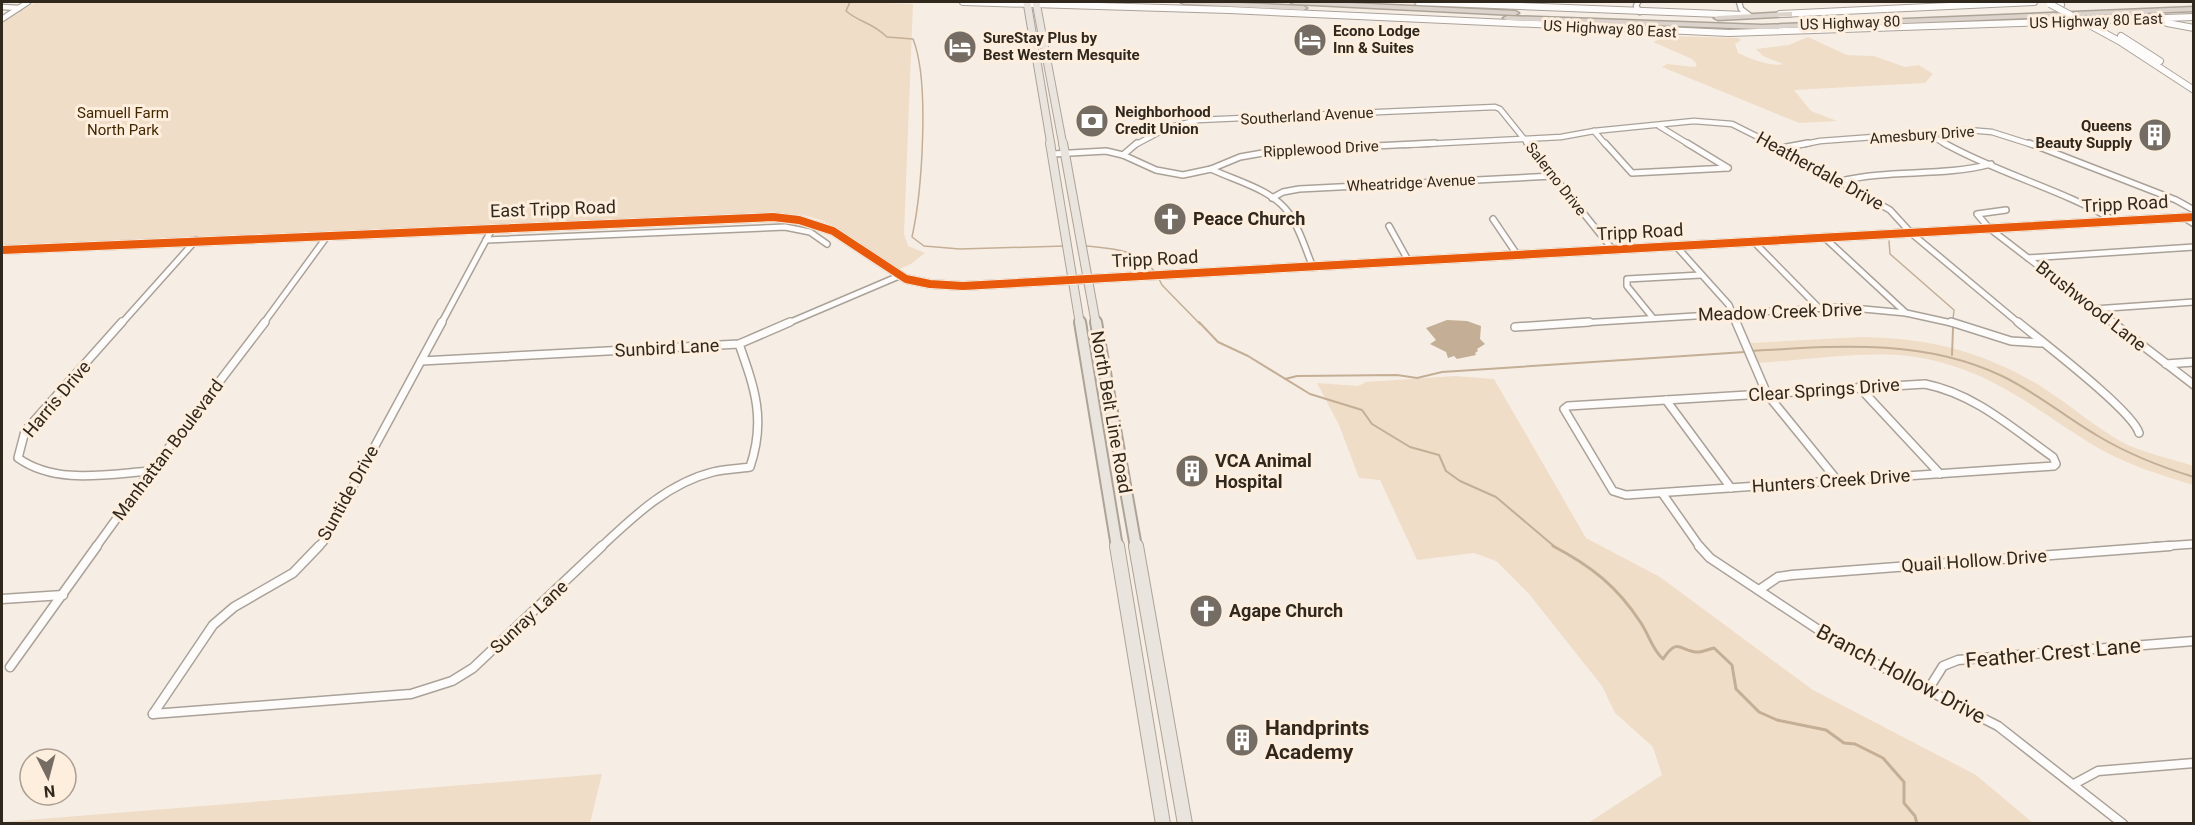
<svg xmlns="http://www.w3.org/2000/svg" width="2195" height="825" font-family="Roboto,sans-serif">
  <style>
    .green { fill: #f0ddc7 }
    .water { fill: #c4ae95 }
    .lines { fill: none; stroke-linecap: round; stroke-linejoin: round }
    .stream-far2 { stroke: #c4ae95; stroke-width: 1.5 }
    .stream-far1 { stroke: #c4ae95; stroke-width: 2 }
    .stream { stroke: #c4ae95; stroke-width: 3 }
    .street-far3-casing { stroke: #aaa299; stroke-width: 7 }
    .street-far2-casing { stroke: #aaa299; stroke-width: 8 }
    .street-far1-casing { stroke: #aaa299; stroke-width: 10 }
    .street-casing { stroke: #aaa299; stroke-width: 11 }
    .secondary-far1-casing { stroke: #aaa299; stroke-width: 8 }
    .secondary-casing { stroke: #aaa299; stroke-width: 10 }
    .primary-far3-casing { stroke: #aea397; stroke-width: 9 }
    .primary-far2-casing { stroke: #aea397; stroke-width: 10 }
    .primary-far1-casing { stroke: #aea397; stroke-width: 14 }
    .primary-casing { stroke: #aea397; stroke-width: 16 }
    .highway-casing { stroke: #aea397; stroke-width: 3 }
    .street-far3 { stroke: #fefcfb; stroke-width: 4.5 }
    .street-far2 { stroke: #fefcfb; stroke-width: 5 }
    .street-far1 { stroke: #fefcfb; stroke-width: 7 }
    .street { stroke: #fefcfb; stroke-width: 8 }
    .secondary-far1 { stroke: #fefcfb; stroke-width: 6 }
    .secondary { stroke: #fefcfb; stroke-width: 8 }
    .primary-far3 { stroke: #e9e4de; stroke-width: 7 }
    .primary-far2 { stroke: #e9e4de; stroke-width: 8 }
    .primary-far1 { stroke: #e9e4de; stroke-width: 10 }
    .primary { stroke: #e9e4de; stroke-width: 14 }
    .highway { fill: #dcd4cc; fill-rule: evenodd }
    .secondary-bridge-casing { stroke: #aaa299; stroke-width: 8; stroke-linecap: butt }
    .secondary-bridge { stroke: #fefcfb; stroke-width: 6 }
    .cycleway-casing { stroke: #fdeede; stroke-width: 10 }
    .cycleway { stroke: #e8590c; stroke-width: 8 }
    .labels { text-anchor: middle; stroke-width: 6; stroke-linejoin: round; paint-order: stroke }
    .far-street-label { font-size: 15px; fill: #30271d; stroke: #fdeede }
    .far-poi-label { font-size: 15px; font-weight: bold; fill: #30271d; stroke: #fdeede; text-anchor: start }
    .far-park-label { font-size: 15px; fill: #422600; stroke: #fdeede }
    .street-label { font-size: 18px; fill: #30271d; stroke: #fdeede }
    .poi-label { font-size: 18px; font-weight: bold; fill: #30271d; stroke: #fdeede; text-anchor: start }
    .near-street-label { font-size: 21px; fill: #30271d; stroke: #fdeede }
    .near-poi-label { font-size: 21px; font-weight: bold; fill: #30271d; stroke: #fdeede; text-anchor: start }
  </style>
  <rect width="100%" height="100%" fill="#f6eee5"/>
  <g class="green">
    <path d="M36,2H852L913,4L904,234L908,246L925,253L911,264L897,270C866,248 835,219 797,214L2,249V23Z"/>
    <path d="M1667,36L1738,38L1741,40L1735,44L1738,53C1751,59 1770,67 1783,64L1763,56L1756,49L1789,45L1808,37L1847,55L1874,56L1905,67L1919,65L1933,74L1925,83L1794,90L1811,111L1837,121L1799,123L1662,67L1667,64L1695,67L1697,64L1692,59L1653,42Z"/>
    <path d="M1859,337C1926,337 1987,352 2045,389C2070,405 2094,426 2120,441C2142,453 2170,458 2193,466V485C2163,476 2128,465 2100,449C2038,413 2001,375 1927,359C1881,348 1808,360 1759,363L1751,343Z"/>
    <path d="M1455,376L1494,379L1586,538L1660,577L1813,690L1976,775L2033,823H1588L1662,775L1653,747L1615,713L1602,686L1529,594L1496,561L1474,553L1417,560L1380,480L1359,478L1339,425L1317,383L1358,386L1366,382Z"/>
    <path d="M602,774L590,823H2V822Z"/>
  </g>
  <path class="water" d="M1447,320L1467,321L1481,326L1480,339L1485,344L1477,349L1478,351L1475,353L1476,355L1457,359L1454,356L1448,358L1446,352L1430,344L1436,340L1426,328Z"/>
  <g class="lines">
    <g class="stream-far2">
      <path d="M850,2L846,11C860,23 872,22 887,37L913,39C930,81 922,192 912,237L924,246L960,249L1065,246"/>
      <path d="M1889,241L1890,254L1954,310L1953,319"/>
      <path d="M1086,246C1113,249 1137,249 1155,272"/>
      <path d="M1158,277L1162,285L1200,324"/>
    </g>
    <g class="stream-far1">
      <path d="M1199,322L1218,342L1248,356L1310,394L1362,410L1372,424L1410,447L1439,455L1446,471L1460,481L1496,497L1555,547"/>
      <path d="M1751,351C1836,346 1922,338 2002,376C2036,392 2065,417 2098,436C2128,454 2161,467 2194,477"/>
      <path d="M1952,355L1953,328"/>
      <path d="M1285,379L1297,376L1397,375L1417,378L1442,372L1745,352"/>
    </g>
    <path class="stream" d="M1553,546C1591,566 1617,586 1641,623C1649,635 1652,649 1663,659C1679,635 1680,653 1700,652C1704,651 1710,649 1714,648L1732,665L1736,689L1759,712L1777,720L1826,730L1844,743L1855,744L1883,758L1904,782V803L1915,816L1917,824"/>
    <defs>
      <g id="street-far3">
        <path d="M1638,2L1636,6L1640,12"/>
        <path d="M1739,2L1741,9L1749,15"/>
        <path d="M2,7L19,8"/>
        <path d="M2,19L28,2"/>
        <path d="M1659,126L1690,145"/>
        <path d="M1594,131L1606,145"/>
        <path d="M1930,135L1947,145"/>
        <path d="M1135,145L1167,128L1198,120L1495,107L1500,109L1529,145"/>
        <path d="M1404,145L1561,137L1594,131L1694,121L1732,124L1774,145"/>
        <path d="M1800,145L1820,141L1968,130L1992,132L2033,145"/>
      </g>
      <g id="street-far2">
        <path d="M1527,143L1613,250"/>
        <path d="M1605,143L1632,173L1728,168"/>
        <path d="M1687,143L1728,168"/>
        <path d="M1771,143L1890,210L1911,233L2020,324"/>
        <path d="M1944,143C1999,174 2061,189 2115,221"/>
        <path d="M2029,143L2176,200L2194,210"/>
        <path d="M1781,148L1808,143"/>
        <path d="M1053,154L1106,151L1123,155L1156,170L1183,175L1211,169L1240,157L1274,151L1435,143"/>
        <path d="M1123,155L1137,143"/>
        <path d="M1211,169C1236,181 1271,189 1288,212C1300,228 1305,249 1313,267"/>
        <path d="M1841,181C1890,169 1942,177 1991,164"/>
        <path d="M1272,198L1283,192L1299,189L1553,176"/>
        <path d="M2006,210L1977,214L1989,228L2114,324"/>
        <path d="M2183,217L2194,224"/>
        <path d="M1493,219L1518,256"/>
        <path d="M1389,226L1409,262"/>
        <path d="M1825,238L1906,313"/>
        <path d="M486,240L785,227L810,232L827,244"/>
        <path d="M1754,242L1819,308"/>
        <path d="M1676,246L1729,305L1737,324"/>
        <path d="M2028,258L2194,247"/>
        <path d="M2094,309L2194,302"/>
        <path d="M1653,318L1627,286V279L1701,275"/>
        <path d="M121,324L196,240"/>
        <path d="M263,324L328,235"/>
        <path d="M441,324L492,229"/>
        <path d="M786,324L899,276"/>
        <path d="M1565,324L1842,307L1906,313L1956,324"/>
      </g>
      <g id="street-far1">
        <path d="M122,322L25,431L18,458C56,485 107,474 151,471"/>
        <path d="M1736,322L1767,394L1837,480"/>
        <path d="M1951,322L2011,341L2041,343"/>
        <path d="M2018,322C2041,341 2133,411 2139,433"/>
        <path d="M2112,322L2194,385"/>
        <path d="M1515,327L1589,322"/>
        <path d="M421,361L739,344L790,322"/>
        <path d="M2166,364L2194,362"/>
        <path d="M1925,384C1975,394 2012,428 2053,457L2056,464L2054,466L1626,495L1613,491L1564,409L1568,406Z"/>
        <path d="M1859,387L1940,474"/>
        <path d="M1666,400L1731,488"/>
        <path d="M1662,493L1700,547"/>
        <path d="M96,547L151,471L265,322"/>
        <path d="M318,547L323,542L442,322"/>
        <path d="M601,547C633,517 668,483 713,472C725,469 738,469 750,467C766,420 755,389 739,344"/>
        <path d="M2150,547L2194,544"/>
      </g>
      <g id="street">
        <path d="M1699,546L1710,558L1849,650L1998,726L2123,824"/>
        <path d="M1759,590L1778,577L1792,575L2170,546"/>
        <path d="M2,599L63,595"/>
        <path d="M10,667L97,546"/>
        <path d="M1928,690L1943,666L1958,660L2194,641"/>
        <path d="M153,714L411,694L452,681L473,668L602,546"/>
        <path d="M153,714L213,625L234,607L293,573L319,546"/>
        <path d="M2074,784L2098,771L2194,763"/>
      </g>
      <g id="secondary-far1">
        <path d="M963,2L1229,10L1729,33L2194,17"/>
        <path d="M1418,2L1745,15"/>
        <path d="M2055,2L2061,5"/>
        <path d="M1780,14L2034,2"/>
        <path d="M2086,23L2119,41L2194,90"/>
        <path d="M2167,23L2194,28"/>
        <path d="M2121,36L2160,61"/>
      </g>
      <path id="secondary" d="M2,250L773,217L799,220L833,231L906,279L930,284L963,286L2194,217"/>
      <g id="primary-far3">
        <path d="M1027,2L1051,145"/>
        <path d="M1036,2L1063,145"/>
      </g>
      <g id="primary-far2">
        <path d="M1050,143L1080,324"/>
        <path d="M1063,143L1096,324"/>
      </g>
      <g id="primary-far1">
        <path d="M1080,322L1117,547"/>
        <path d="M1096,322L1136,547"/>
      </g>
      <g id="primary">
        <path d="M1117,546L1163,824"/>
        <path d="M1136,546L1185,824"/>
      </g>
      <g id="highway">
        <path d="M1180,2H1216L1303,6L1307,8L1303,10L1184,4Z"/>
        <path d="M1290,2H1327L1515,11L1519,13L1515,15L1294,4Z"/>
        <path d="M2194,7V11L1762,29L1507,20L1503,18L1507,16L1762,25Z"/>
        <path d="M1789,12H1792V16L1718,20L1714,18L1718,16Z"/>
      </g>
    </defs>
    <use href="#street-far3" class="street-far3-casing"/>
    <use href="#street-far2" class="street-far2-casing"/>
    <use href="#street-far1" class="street-far1-casing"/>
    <use href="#street" class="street-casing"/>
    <use href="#secondary-far1" class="secondary-far1-casing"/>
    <use href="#secondary" class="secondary-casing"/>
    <use href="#primary-far3" class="primary-far3-casing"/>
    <use href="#primary-far2" class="primary-far2-casing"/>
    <use href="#primary-far1" class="primary-far1-casing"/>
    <use href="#primary" class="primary-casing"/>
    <use href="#highway" class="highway-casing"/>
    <use href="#street-far3" class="street-far3"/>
    <use href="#street-far2" class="street-far2"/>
    <use href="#street-far1" class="street-far1"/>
    <use href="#street" class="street"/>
    <use href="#secondary-far1" class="secondary-far1"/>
    <use href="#secondary" class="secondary"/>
    <use href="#primary-far3" class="primary-far3"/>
    <use href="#primary-far2" class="primary-far2"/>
    <use href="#primary-far1" class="primary-far1"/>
    <use href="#primary" class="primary"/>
    <use href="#highway" class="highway"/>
    <defs>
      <path id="secondary-bridge" d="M2050,4L2076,18"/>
    </defs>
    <use href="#secondary-bridge" class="secondary-bridge-casing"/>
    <use href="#secondary-bridge" class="secondary-bridge"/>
    <defs>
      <path id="cycleway" d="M2,250L773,217L799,220L833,231L906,279L930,284L963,286L2194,217"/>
    </defs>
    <use href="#cycleway" class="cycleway-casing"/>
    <use href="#cycleway" class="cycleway"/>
  </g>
  <defs>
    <symbol id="hotel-disc" viewBox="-11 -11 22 22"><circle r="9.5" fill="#756d63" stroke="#fdeede"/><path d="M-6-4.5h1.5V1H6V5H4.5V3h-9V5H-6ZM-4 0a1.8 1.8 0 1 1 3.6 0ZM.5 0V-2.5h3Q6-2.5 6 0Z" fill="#fff"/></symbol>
    <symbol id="bank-disc" viewBox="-11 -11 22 22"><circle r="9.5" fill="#756d63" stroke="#fdeede"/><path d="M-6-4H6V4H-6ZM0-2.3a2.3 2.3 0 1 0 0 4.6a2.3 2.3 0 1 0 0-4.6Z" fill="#fff"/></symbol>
    <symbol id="building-disc" viewBox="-11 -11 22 22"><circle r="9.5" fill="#756d63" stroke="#fdeede"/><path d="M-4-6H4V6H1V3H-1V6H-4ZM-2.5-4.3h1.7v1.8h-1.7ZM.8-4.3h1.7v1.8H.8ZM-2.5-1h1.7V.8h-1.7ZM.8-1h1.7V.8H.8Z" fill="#fff"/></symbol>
    <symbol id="church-disc" viewBox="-11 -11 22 22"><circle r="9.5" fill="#756d63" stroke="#fdeede"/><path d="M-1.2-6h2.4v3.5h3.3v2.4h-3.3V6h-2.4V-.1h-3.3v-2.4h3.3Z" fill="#fff"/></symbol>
  </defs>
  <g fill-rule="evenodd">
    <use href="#hotel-disc" x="1291" y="21" width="38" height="38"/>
    <use href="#hotel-disc" x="941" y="28" width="38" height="38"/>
    <use href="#bank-disc" x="1073" y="102" width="38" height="38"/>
    <use href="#building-disc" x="2136" y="116" width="38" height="38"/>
    <use href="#church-disc" x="1151" y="200" width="38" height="38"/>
    <use href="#building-disc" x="1173" y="452" width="38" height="38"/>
    <use href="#church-disc" x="1187" y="592" width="38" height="38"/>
    <use href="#building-disc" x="1223" y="721" width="38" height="38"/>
  </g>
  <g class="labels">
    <g class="far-street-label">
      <text transform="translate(2096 21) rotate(-2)" y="5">US Highway 80 East</text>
      <text transform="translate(1850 23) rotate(-2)" y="5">US Highway 80</text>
      <text transform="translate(1610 29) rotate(3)" y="5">US Highway 80 East</text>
      <text transform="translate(1307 116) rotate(-3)" y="5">Southerland Avenue</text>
      <text transform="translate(1922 135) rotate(-4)" y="5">Amesbury Drive</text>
      <text transform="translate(1321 149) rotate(-3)" y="5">Ripplewood Drive</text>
      <text transform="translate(1556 179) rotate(52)" y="5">Salerno Drive</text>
      <text transform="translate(1411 183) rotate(-3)" y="5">Wheatridge Avenue</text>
    </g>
    <g class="far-poi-label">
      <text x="1333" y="36">Econo Lodge<tspan x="1333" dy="17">Inn &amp; Suites</tspan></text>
      <text x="983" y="43">SureStay Plus by<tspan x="983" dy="17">Best Western Mesquite</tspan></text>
      <text x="1115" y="117">Neighborhood<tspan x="1115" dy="17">Credit Union</tspan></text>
      <text x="2132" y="131" text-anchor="end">Queens<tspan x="2132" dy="17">Beauty Supply</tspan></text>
    </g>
    <g class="far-park-label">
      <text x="123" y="118">Samuell Farm<tspan x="123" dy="17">North Park</tspan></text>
    </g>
    <g class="street-label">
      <text transform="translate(1820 171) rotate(29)" y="6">Heatherdale Drive</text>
      <text transform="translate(2125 204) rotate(-3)" y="6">Tripp Road</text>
      <text transform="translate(553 209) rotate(-2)" y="6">East Tripp Road</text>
      <text transform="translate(1640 232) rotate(-3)" y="6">Tripp Road</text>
      <text transform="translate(1155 259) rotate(-3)" y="6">Tripp Road</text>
      <text transform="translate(2091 306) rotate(38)" y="6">Brushwood Lane</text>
      <text transform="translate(1780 312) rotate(-2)" y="6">Meadow Creek Drive</text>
      <text transform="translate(667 348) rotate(-3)" y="6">Sunbird Lane</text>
      <text transform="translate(1824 390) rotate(-4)" y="6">Clear Springs Drive</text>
      <text transform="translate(57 399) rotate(-50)" y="6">Harris Drive</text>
      <text transform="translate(1111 412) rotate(80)" y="6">North Belt Line Road</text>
      <text transform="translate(168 450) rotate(-53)" y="6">Manhattan Boulevard</text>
      <text transform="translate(1831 481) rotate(-4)" y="6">Hunters Creek Drive</text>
      <text transform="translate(348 493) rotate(-61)" y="6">Suntide Drive</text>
      <text transform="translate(1974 561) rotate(-4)" y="6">Quail Hollow Drive</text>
      <text transform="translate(529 617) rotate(-43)" y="6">Sunray Lane</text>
    </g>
    <g class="poi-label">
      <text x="1193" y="225">Peace Church</text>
      <text x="1215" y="467">VCA Animal<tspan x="1215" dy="21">Hospital</tspan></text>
      <text x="1229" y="617">Agape Church</text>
    </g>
    <g class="near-street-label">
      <text transform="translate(2053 653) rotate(-5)" y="7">Feather Crest Lane</text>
      <text transform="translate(1901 674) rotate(28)" y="7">Branch Hollow Drive</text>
    </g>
    <g class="near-poi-label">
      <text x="1265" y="735">Handprints<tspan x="1265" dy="24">Academy</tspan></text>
    </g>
  </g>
  <rect width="2195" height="825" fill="none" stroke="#30271d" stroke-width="6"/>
  <g transform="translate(48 777) rotate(174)"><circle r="28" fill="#fdeede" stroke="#ab9e91" stroke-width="1.5"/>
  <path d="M0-4.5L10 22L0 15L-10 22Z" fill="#756d63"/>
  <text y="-9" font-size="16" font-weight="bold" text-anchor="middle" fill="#30271d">N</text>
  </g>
</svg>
